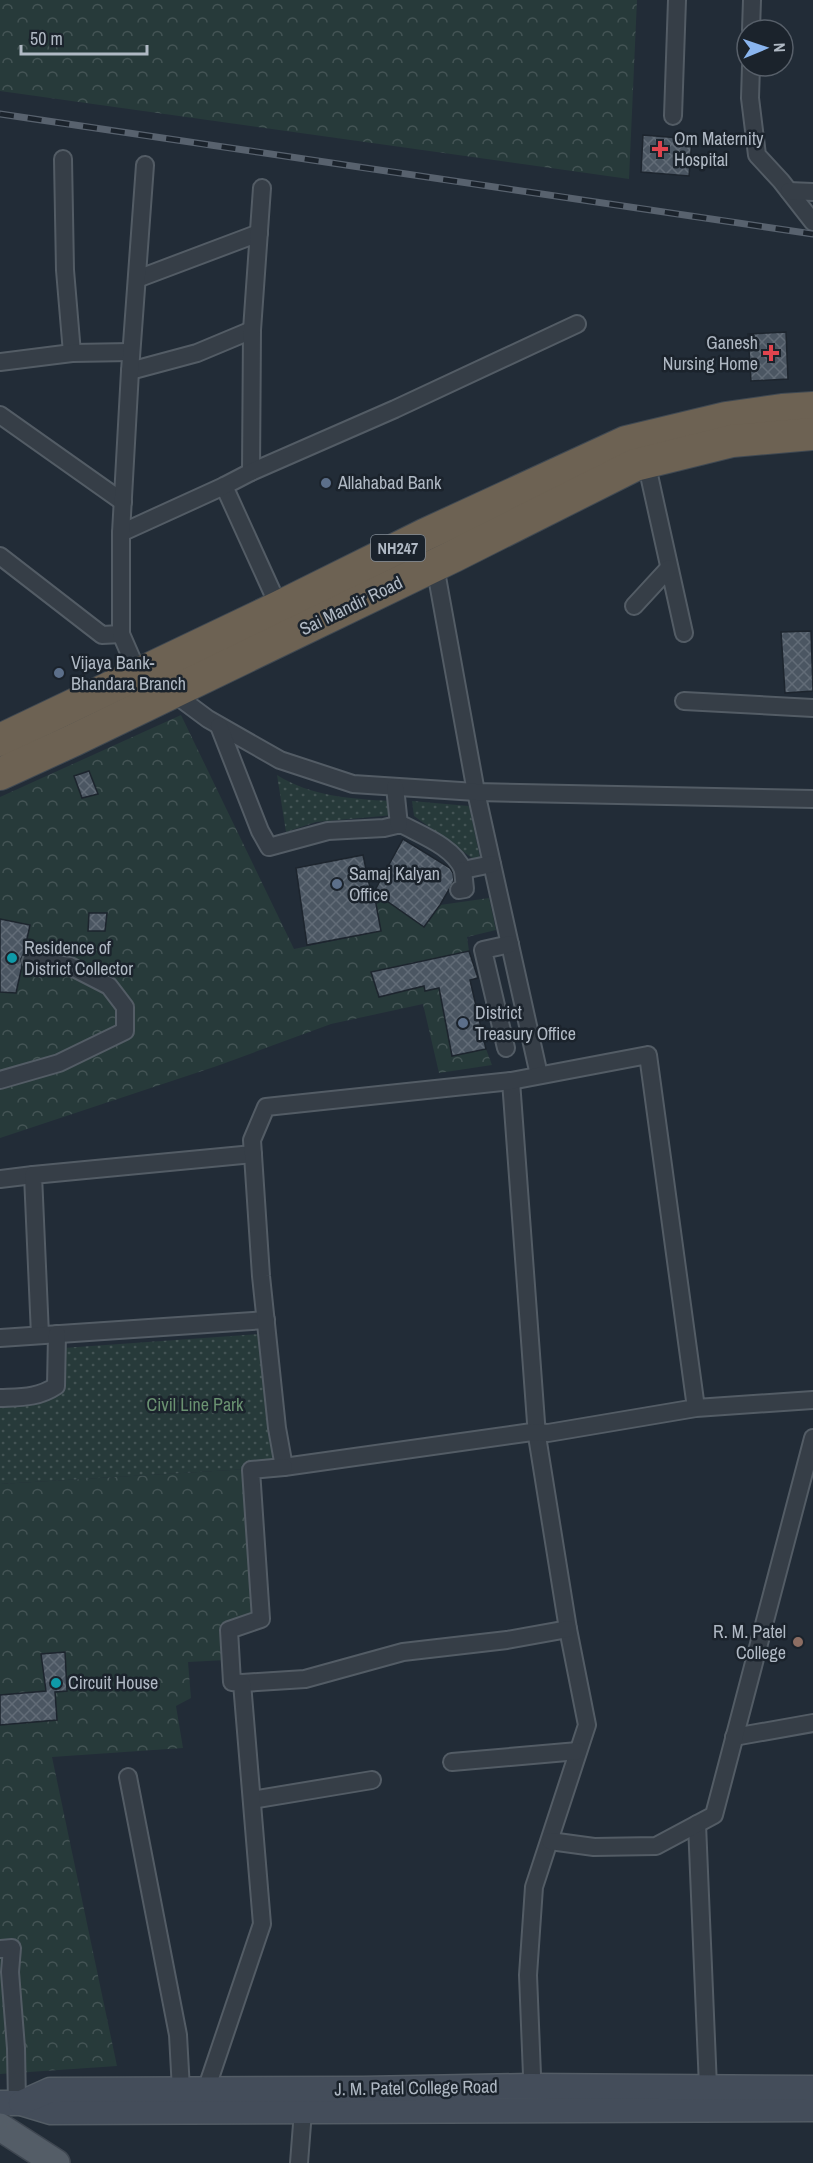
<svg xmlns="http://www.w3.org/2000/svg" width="813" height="2163" font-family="'Archivo Narrow',sans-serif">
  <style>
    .forest { fill: url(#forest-crowns) }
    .park { fill: url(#park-dots) }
    .building { fill: url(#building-cross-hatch); stroke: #1d252e; stroke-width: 1.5 }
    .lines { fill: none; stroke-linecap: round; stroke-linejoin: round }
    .street-casing { stroke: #535c65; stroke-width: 20 }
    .secondary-casing { stroke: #535c65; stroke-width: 27 }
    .primary-casing { stroke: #3f4751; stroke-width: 30 }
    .highway-casing { stroke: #404952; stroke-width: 34 }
    .street { stroke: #363e47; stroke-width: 16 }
    .secondary { stroke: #444d5a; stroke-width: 24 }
    .primary { stroke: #545d67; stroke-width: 27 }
    .highway { stroke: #6d6253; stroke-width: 32 }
    .rail-casing { stroke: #58626e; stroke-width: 7 }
    .rail { stroke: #1b232c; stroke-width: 4.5; stroke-dasharray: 14; stroke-linecap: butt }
    .health-dot { fill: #e0444e; stroke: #1b232c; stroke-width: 2 }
    .service-dot { fill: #5c6f8a; stroke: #1b232c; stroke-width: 2 }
    .culture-dot { fill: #0f9aa8; stroke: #1b232c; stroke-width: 2 }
    .education-dot { fill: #8d6e63; stroke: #1b232c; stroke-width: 2 }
    .labels { text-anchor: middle; stroke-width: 5; stroke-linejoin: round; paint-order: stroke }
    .shield { fill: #1b232c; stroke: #838c96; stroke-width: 1.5 }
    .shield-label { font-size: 16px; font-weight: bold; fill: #b0b9c4 }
    .poi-label { font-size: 18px; fill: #b0b9c4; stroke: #1b232c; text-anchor: start }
    .street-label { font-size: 18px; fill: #b0b9c4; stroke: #1b232c }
    .park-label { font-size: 18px; fill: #6a9271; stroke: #1b232c }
  </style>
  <defs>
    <pattern id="forest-crowns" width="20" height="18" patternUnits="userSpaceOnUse" patternTransform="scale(1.5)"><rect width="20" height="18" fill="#273a3a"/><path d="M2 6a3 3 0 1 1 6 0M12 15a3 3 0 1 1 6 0" fill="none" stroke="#445455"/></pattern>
    <pattern id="park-dots" width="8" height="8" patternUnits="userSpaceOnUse" patternTransform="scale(1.5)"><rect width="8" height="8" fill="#273a3a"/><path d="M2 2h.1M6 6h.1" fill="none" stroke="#445455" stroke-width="1.8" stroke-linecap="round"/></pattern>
    <pattern id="building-cross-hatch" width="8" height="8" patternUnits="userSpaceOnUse" patternTransform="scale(1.5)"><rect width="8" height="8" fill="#4b5662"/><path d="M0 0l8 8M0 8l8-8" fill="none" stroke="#626c77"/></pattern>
  </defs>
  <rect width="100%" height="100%" fill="#222c37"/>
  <g class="forest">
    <path d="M0,0H637L629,179L0,91Z"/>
    <path d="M181,715L294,949L381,931L375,900L383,898L424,927L440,905L489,898L496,930L467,937L469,951L371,973L379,997L424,986L426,991L439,988L452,1055L486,1049L492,1065L439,1073L423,1004L331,1024L217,1066L0,1138V797Z"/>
    <path d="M248,1469L259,1618L227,1629V1660L188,1662L191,1698L176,1706L183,1748L52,1757L117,2066L0,2074V1484Z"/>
  </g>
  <g class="park">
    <path d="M277,775C310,796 352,799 391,801L394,815L316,822L286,832Z"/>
    <path d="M412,801L469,806L480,858H472L414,816Z"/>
    <path d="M261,1334L275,1462L248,1469L0,1484V1405L39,1401L63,1348Z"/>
  </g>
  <g class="building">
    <path d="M643,135L692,139L689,176L641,172Z"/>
    <path d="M786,332L788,379L751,381L748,334Z"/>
    <path d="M811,631L813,691L785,693L781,632Z"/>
    <path d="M89,771L98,794L82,798L74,776Z"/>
    <path d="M403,839L450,868L453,873L454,881L440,905L424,927L374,892Z"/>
    <path d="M363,855L372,897L374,893L381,931L307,945L296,868Z"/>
    <path d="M89,913H107L105,931H88Z"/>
    <path d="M0,919L30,925L24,953L21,959L22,966L16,993L0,992Z"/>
    <path d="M469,951L478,978L470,980L486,1049L452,1056L439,988L425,991L424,986L379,997L371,972Z"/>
    <path d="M65,1652L67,1691L55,1692L57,1720L0,1725V1695L46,1691L41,1654Z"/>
  </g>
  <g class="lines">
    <defs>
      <g id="street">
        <path d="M751,30L752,0"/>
        <path d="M751,66L750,98L757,155L781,181L813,222"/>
        <path d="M673,116L677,0"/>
        <path d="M63,159L65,270L72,353"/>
        <path d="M789,191L813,192"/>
        <path d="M137,279L259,233"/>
        <path d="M0,362L72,353L131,352"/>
        <path d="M130,371L197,353L252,330"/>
        <path d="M0,415L123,502"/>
        <path d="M645,457L684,633"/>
        <path d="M251,472L252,330L262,188"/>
        <path d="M224,486L279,607"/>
        <path d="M121,533L224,486L251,472L395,409L577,324"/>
        <path d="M0,556L102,635L121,634"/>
        <path d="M435,566L476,792L539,1075"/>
        <path d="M634,606L669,568"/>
        <path d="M138,673L121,634V533L130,371L145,165"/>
        <path d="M173,693L208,719L280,760L353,784L476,792L813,799"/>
        <path d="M684,701L813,708"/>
        <path d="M219,726L260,831L269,847L328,831L384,828L401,824C421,835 454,847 463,870L492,864"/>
        <path d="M395,787L399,825"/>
        <path d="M459,890L465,889L463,870"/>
        <path d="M506,1048L483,950L510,944"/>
        <path d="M0,1080L59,1063L125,1031V1007L109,986L70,966L31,961"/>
        <path d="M511,1081L537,1436L568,1629L587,1725L534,1887L528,1975L532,2075L530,2086"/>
        <path d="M0,1179L33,1175"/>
        <path d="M40,1335L33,1175L253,1154"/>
        <path d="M0,1338L266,1320"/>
        <path d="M0,1398C21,1397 38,1398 56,1386L57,1334"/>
        <path d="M696,1408L648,1055L511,1081L266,1107L252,1140L261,1276L277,1428L284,1467L532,1432L548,1433L696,1408L813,1400"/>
        <path d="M242,1683L305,1679L403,1652L507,1640L568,1629"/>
        <path d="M734,1737L813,1723"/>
        <path d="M452,1762L578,1751"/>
        <path d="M128,1777L178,2035L181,2090"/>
        <path d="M252,1800L372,1780"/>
        <path d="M697,1824L708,2087"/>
        <path d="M550,1841L594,1847L656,1846L714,1815L813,1438"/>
        <path d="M0,1949L12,1948L10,1972L16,2048L17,2103"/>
        <path d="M206,2090L262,1924L242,1683L232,1682L229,1630L261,1619L251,1470L284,1467"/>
        <path d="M299,2163L303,2111"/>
      </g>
      <g id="secondary">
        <path d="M0,2103H21L51,2112L813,2109"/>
        <path d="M21,2103L50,2090L363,2089L530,2086L813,2088"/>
      </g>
      <path id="primary" d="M0,2127L56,2163"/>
      <g id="highway">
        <path d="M0,740L279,607L424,535L626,442L726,418L782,410L813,408"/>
        <path d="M0,774L74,740L454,556L635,465L732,441L813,434"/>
      </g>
    </defs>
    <use href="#street" class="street-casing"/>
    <use href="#secondary" class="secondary-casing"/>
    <use href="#primary" class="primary-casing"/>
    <use href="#highway" class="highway-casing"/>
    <use href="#street" class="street"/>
    <use href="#secondary" class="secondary"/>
    <use href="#primary" class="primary"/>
    <use href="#highway" class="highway"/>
    <defs>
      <path id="rail" d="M0,114L813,234"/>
    </defs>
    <use href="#rail" class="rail-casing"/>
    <use href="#rail" class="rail"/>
  </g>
  <g class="health-dot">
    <path d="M657 140h6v6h6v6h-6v6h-6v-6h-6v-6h6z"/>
    <path d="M768 344h6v6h6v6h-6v6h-6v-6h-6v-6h6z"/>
  </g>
  <g class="service-dot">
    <circle cx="326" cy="483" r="6"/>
    <circle cx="59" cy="673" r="6"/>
    <circle cx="337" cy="884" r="6"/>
    <circle cx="463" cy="1023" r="6"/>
  </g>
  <g class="culture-dot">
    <circle cx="12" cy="958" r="6"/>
    <circle cx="56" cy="1683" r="6"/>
  </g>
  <circle class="education-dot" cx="798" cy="1642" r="6"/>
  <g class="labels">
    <rect class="shield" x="371" y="535" width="54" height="26" rx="4.5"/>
    <g class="shield-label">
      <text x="398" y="554">NH247</text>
    </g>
    <g class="poi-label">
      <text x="674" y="145">Om Maternity<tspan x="674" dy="21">Hospital</tspan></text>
      <text x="758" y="349" text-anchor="end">Ganesh<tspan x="758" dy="21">Nursing Home</tspan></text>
      <text x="338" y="489">Allahabad Bank</text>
      <text x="71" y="669">Vijaya Bank-<tspan x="71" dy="21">Bhandara Branch</tspan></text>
      <text x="349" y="880">Samaj Kalyan<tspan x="349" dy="21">Office</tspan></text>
      <text x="24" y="954">Residence of<tspan x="24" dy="21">District Collector</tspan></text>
      <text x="475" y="1019">District<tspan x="475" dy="21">Treasury Office</tspan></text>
      <text x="786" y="1638" text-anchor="end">R. M. Patel<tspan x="786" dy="21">College</tspan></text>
      <text x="68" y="1689">Circuit House</text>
    </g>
    <g class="street-label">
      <text transform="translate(351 606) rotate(-26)" y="6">Sai Mandir Road</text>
      <text transform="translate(416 2088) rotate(-1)" y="6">J. M. Patel College Road</text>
    </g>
    <g class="park-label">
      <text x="195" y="1411">Civil Line Park</text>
    </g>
  </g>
  <g transform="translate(765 48) rotate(88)"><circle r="28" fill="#1b232c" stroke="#575f69" stroke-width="1.5"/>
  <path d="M0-4.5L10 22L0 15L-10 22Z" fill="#8ab5ef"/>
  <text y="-9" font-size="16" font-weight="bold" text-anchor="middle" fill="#b0b9c4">N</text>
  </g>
  <path d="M21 45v9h126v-9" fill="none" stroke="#b0b9c4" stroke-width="3"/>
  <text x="30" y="45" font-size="18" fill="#b0b9c4" stroke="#1b232c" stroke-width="4.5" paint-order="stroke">50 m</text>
</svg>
